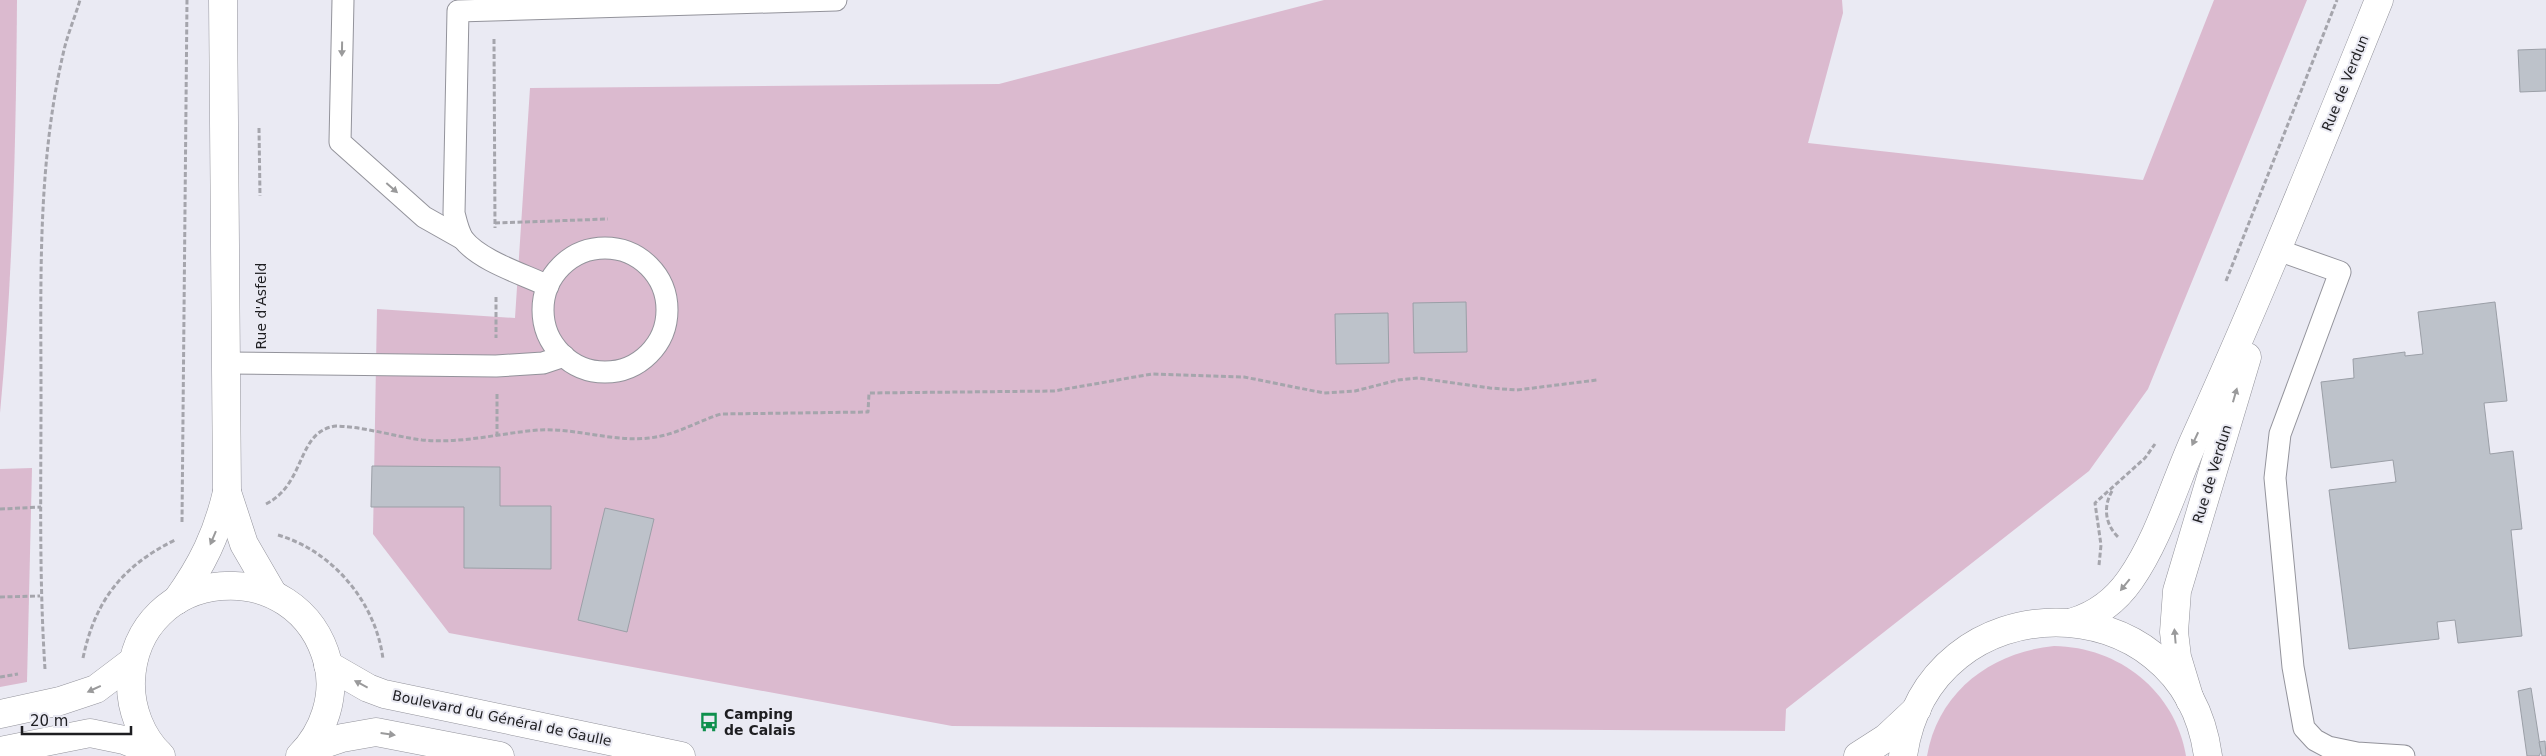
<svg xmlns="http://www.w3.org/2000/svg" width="2546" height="756" font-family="'DejaVu Sans',sans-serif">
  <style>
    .green { fill: #dbbacf }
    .building { fill: #bdc2ca; stroke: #9b9fa7 }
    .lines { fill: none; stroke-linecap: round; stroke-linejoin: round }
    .lane-casing { stroke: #93939b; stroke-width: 23 }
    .secondary-casing { stroke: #93939b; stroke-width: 29 }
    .primary-casing { stroke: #93939b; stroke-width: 29 }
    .path { stroke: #a5a5ac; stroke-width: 3; stroke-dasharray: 5 2.5; stroke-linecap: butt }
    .lane { stroke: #fff; stroke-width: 21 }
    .secondary { stroke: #fff; stroke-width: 28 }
    .primary { stroke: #fff; stroke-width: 28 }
    .oneway { fill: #9a9a9b }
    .labels { text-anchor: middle; stroke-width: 4; stroke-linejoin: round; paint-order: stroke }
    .street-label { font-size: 14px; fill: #1e1e21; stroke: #eaeaf3 }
    .poi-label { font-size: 14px; font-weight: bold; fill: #1e1e21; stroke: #eaeaf3; text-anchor: start }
  </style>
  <rect width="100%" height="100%" fill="#eaeaf3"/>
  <g class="green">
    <path d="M0,0H17C16,139 13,275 0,413Z"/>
    <path d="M1324,0H1842L1843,13L1808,143L2143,180L2214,0H2307L2148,389L2089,471L1786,709L1785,731L952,726L449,633L373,534L377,309L515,318L530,88L999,84Z"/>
    <path d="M32,468L27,682L0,687V469Z"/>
    <path d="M2054,646C2119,647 2175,691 2186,756H1927C1938,691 1992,652 2054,646Z"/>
  </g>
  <g class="building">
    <path d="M2546,49V91L2520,92L2518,50Z"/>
    <path d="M1466,302L1467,352L1414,353L1413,303Z"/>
    <path d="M2495,302L2507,401L2484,403L2490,454L2513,451L2522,529L2511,530L2522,636L2458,643L2455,620L2437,622L2439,639L2349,649L2329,490L2396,482L2393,460L2331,468L2321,382L2354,378L2353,359L2405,352V356L2423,354L2418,312Z"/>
    <path d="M1388,313L1389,363L1336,364L1335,314Z"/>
    <path d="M372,466L500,467V506H551V569L464,568V507H371Z"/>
    <path d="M605,508L654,519L627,632L578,620Z"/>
    <path d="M2531,688L2541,752L2539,756H2527L2518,691Z"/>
    <path d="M2545,741L2546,756H2542L2539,742Z"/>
  </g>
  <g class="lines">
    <defs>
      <g id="lane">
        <path d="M343,0L340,142L424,217L463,239"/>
        <circle cx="605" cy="310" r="62"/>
        <path d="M2278,250L2340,272L2280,434L2275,478L2293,667L2304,728L2315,740L2328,747L2357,753L2404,756"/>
        <path d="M548,286C523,274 480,261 463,239C458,231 456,221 454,213L458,11L836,0"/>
        <path d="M226,363L496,366L543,363L564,356"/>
      </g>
      <g id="secondary">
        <path d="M227,492L244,544L273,594"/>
        <path d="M177,600C202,565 217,535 227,492L223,0"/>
        <path d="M328,665L368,688L384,694L681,756"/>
        <path d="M0,714L60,701L96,689L133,661"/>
        <path d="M306,750L342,738L376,732L500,756"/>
        <path d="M0,751L90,733L124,740L159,754"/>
        <path d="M161,756C141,737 130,708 131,681C136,565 299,550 328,663C336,696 324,732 300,756"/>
        <path d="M1858,756L1886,738L1917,709"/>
      </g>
      <g id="primary">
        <path d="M2073,622C2096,615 2116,600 2130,580C2160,537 2174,484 2196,436C2261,293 2320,146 2379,0"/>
        <path d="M2190,700L2177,657L2174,632L2177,591L2247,357"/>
        <path d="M1903,756C1928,578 2184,578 2208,756"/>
      </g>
    </defs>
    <use href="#lane" class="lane-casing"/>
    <use href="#secondary" class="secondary-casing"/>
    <use href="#primary" class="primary-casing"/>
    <g class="path">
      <path d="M494,39L495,228"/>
      <path d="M259,128L260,196"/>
      <path d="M495,223L608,219"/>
      <path d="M2226,281L2337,0"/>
      <path d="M496,297V338"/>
      <path d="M497,394V436"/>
      <path d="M2112,491C2103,507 2105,524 2118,537"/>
      <path d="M266,504C307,483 296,431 336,426C365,427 393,436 422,440C462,444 500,433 539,430C576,428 612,442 649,438C677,435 695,422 721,414L868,412L869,393L1054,391L1152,374L1244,377L1324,393L1355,391L1398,380L1418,378L1490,388L1517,390L1597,380"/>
      <path d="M0,509L41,507"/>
      <path d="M182,522L187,0"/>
      <path d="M278,535C333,551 376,603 383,659"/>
      <path d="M2099,565L2101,545L2095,503L2145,458L2155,444"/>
      <path d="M0,597L40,596"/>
      <path d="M83,658C95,601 122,566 175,540"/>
      <path d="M45,669C39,578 41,488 41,397C41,281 37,164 64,50C68,33 75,17 80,0"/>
      <path d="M0,677L18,674"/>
    </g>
    <use href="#lane" class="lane"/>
    <use href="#secondary" class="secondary"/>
    <use href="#primary" class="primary"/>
  </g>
  <defs><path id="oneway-solid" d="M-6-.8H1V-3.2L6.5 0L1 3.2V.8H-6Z" transform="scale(1.25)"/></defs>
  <g class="oneway">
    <use href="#oneway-solid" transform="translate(342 49) rotate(91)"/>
    <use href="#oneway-solid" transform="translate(392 188) rotate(41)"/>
    <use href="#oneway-solid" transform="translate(2235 395) rotate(-74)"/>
    <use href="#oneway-solid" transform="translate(2195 439) rotate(115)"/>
    <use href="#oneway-solid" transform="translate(213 538) rotate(113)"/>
    <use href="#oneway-solid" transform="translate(2125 585) rotate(129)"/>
    <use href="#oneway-solid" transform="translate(2175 636) rotate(-95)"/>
    <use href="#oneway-solid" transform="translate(361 684) rotate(-152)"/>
    <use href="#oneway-solid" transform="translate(94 689) rotate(155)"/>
    <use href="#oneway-solid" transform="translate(388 734) rotate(8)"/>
  </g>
  <defs>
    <symbol id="bus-bare" viewBox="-9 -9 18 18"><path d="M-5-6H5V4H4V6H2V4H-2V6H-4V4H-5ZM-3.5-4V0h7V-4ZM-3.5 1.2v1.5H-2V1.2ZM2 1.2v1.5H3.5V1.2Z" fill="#0e8f4c" stroke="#eaeaf3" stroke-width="2.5" paint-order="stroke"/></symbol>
  </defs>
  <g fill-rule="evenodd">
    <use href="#bus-bare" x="695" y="708" width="28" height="28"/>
  </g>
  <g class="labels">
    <g class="street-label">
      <text transform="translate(2345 83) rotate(-68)" y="5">Rue de Verdun</text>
      <text transform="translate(261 306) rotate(-90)" y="5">Rue d'Asfeld</text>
      <text transform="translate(2212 474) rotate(-73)" y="5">Rue de Verdun</text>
      <text transform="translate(502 718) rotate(12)" y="5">Boulevard du Général de Gaulle</text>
    </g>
    <g class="poi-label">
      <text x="724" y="719">Camping<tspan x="724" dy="16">de Calais</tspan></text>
    </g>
  </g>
  <path d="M22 726v8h109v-8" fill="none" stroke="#1e1e21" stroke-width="2.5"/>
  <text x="30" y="726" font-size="15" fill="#1e1e21" stroke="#eaeaf3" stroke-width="4" paint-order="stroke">20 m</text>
</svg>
